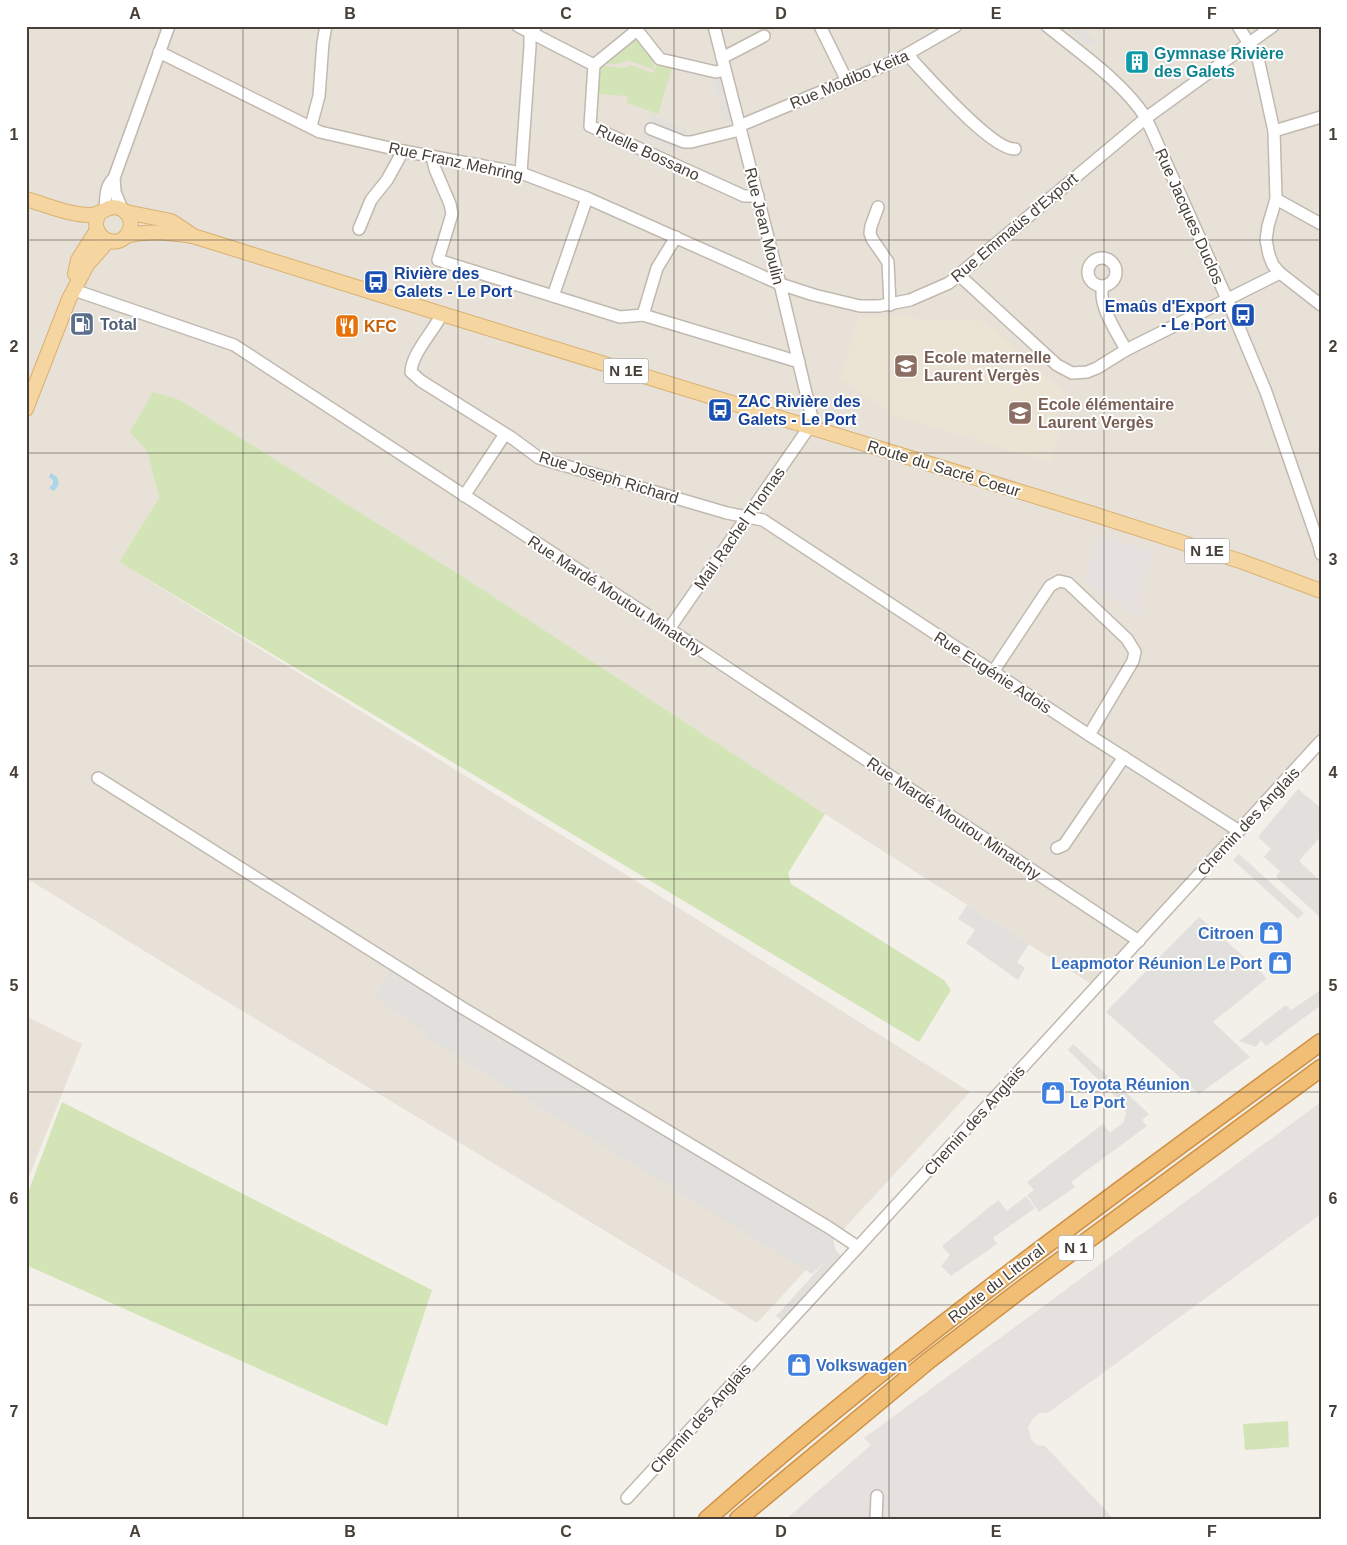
<svg xmlns="http://www.w3.org/2000/svg" width="1347" height="1545" font-family="Arial,sans-serif">
  <style>
    .residential { fill: #e7e1d8 }
    .industrial { fill: #e6e1de }
    .education { fill: #ebe3d4 }
    .green { fill: #d3e4b6 }
    .parking { fill: #e2e0dd }
    .water { fill: #abd6ea }
    .lines { fill: none; stroke-linecap: round; stroke-linejoin: round }
    .minor-casing { stroke: #c1b9b0; stroke-width: 14 }
    .major-casing { stroke: #dab171; stroke-width: 16 }
    .highway-casing { stroke: #d09246; stroke-width: 19 }
    .minor { stroke: #fff; stroke-width: 11 }
    .major { stroke: #f6d6a0; stroke-width: 14 }
    .highway { stroke: #f1be76; stroke-width: 16 }
    .grid { fill: none; stroke: #464038; stroke-width: 1; stroke-opacity: 0.55 }
    .labels { text-anchor: middle; stroke-width: 4; stroke-linejoin: round; paint-order: stroke }
    .shield { fill: #fff; stroke: #7e7974; stroke-width: 1 }
    .shield-label { font-size: 15px; font-weight: bold; fill: #464038 }
    .culture-label { font-size: 16px; font-weight: bold; fill: #0d838f; stroke: #fff; text-anchor: start }
    .street-label { font-size: 16px; fill: #464038; stroke: #fff }
    .transit-label { font-size: 16px; font-weight: bold; fill: #164399; stroke: #fff; text-anchor: start }
    .service-label { font-size: 16px; font-weight: bold; fill: #4e5e75; stroke: #fff; text-anchor: start }
    .food-label { font-size: 16px; font-weight: bold; fill: #c56008; stroke: #fff; text-anchor: start }
    .education-label { font-size: 16px; font-weight: bold; fill: #785e54; stroke: #fff; text-anchor: start }
    .shop-label { font-size: 16px; font-weight: bold; fill: #366cbe; stroke: #fff; text-anchor: end }
    .neatline { fill: none; stroke: #464038; stroke-width: 2 }
    .grid-label { font-size: 16px; text-anchor: middle; font-weight: bold; fill: #464038 }
  </style>
  <rect width="100%" height="100%" fill="#f3efe9"/>
  <g class="residential">
    <path d="M26,26H1321V741L1096,987L825,814L468,580L180,400L147,451L159,498L119,562L636,881L970,1092L757,1323L198,984L26,878Z"/>
    <path d="M26,1016L82,1044L26,1184Z"/>
  </g>
  <g class="industrial">
    <path d="M1098,534L1154,552L1138,600L1143,619L1083,582Z"/>
    <path d="M1321,1102V1214L1048,1413H1040L1033,1418L1028,1428L1031,1439L1037,1445L1045,1446L1114,1519H786L871,1445L864,1438Z"/>
  </g>
  <path class="education" d="M859,316L984,321L1064,392L1056,418L1063,422L1050,463L890,414L840,378Z"/>
  <g class="green">
    <path d="M642,39L656,59L653,69L628,60C619,66 609,64 599,62L627,41Z"/>
    <path d="M658,63L672,67L658,114L627,103V96L598,94L601,66L625,68L630,65L653,73Z"/>
    <path d="M153,392L180,400L468,580L825,814L788,873L791,884L944,980L951,990L919,1042L119,562L159,498L147,451L130,432Z"/>
    <path d="M62,1102L432,1290L387,1426L26,1265V1198Z"/>
    <path d="M1288,1421L1289,1447L1245,1450L1243,1424Z"/>
  </g>
  <g class="parking">
    <path d="M1064,26H1077L1097,42L1087,45Z"/>
    <path d="M722,73L727,94L718,96L712,76Z"/>
    <path d="M728,100L734,121L724,123L719,102Z"/>
    <path d="M652,115L687,130L678,151L643,136Z"/>
    <path d="M1298,789L1321,808V836L1299,861L1321,882V918L1276,877L1280,871L1264,857L1271,849L1258,837Z"/>
    <path d="M1239,854L1304,913L1298,919L1233,860Z"/>
    <path d="M967,905L1029,944L1017,962L1025,968L1018,980L966,943L975,930L958,919Z"/>
    <path d="M1199,917L1263,974L1266,979L1213,1022L1250,1057L1199,1094L1106,1012Z"/>
    <path d="M392,969L495,1037L586,1085L832,1236L836,1251L846,1260L786,1324L776,1316L827,1260L812,1274L426,1037L428,1034L375,997Z"/>
    <path d="M1321,990V1005L1266,1046L1261,1040L1256,1047L1239,1041L1286,1005L1291,1010Z"/>
    <path d="M1073,1044L1149,1114L1142,1120L1147,1126L1071,1182L1075,1187L1039,1212L1027,1195L1034,1190L1027,1182L1103,1124L1110,1133L1123,1123L1126,1115L1124,1105L1068,1050Z"/>
    <path d="M1026,1196L1035,1208L993,1238L997,1244L951,1276L941,1266L950,1255L942,1246L998,1200L1007,1211Z"/>
  </g>
  <path class="water" d="M51,473L57,477L59,484L54,491L49,488L53,484V480L49,477Z"/>
  <g class="lines">
    <defs>
      <g id="minor">
        <path d="M518,26L594,65"/>
        <path d="M820,26L847,81"/>
        <path d="M1047,26C1079,52 1124,83 1146,118L1227,299L1266,392L1319,545L1321,554"/>
        <path d="M1238,26L1258,58L1274,131L1276,199L1268,226L1266,240L1269,255L1273,265L1280,273L1321,305"/>
        <path d="M159,52L320,132L403,151L521,173L587,198L780,284L814,295L860,306H879L910,300L949,283L1146,118L1273,26"/>
        <path d="M909,54L913,61C930,79 992,150 1015,149"/>
        <path d="M722,58L764,36"/>
        <path d="M724,70L716,72L660,59L637,30L594,65L590,126L744,196H758"/>
        <path d="M311,126L319,96L323,42L326,26"/>
        <path d="M739,126L895,61L956,26"/>
        <path d="M651,129L684,142H691L740,130"/>
        <path d="M1274,131L1321,117"/>
        <path d="M432,156L435,169L450,204L452,214L438,260L620,317L643,315L799,362"/>
        <path d="M521,173L530,46V32L536,26"/>
        <path d="M114,178L115,192L122,209"/>
        <path d="M1276,199L1321,224"/>
        <path d="M878,207L871,226L870,233L872,239L888,262L890,305"/>
        <path d="M105,209C106,197 105,186 114,178L169,26"/>
        <path d="M359,229L371,200L387,180L403,151"/>
        <circle cx="1102" cy="272" r="14"/>
        <path d="M959,275L1057,365L1072,373L1087,372L1097,368L1126,350L1280,273"/>
        <path d="M1103,287C1097,304 1118,334 1126,350"/>
        <path d="M74,290L234,345L669,629L1139,941"/>
        <path d="M553,296L587,198"/>
        <path d="M442,314C433,332 412,353 411,372L421,381L512,438L539,458L727,513L763,520L1089,735L1239,831"/>
        <path d="M643,315L657,268L676,237"/>
        <path d="M464,496L505,434"/>
        <path d="M669,629L810,426L812,418L780,284L714,26"/>
        <path d="M993,672L1050,586L1059,581L1068,583L1127,639L1135,652L1133,661L1089,735"/>
        <path d="M98,778L461,1007L828,1227L858,1247"/>
        <path d="M1057,848L1064,845L1124,757"/>
        <path d="M627,1498L858,1247L1321,741"/>
        <path d="M876,1519L877,1496"/>
      </g>
      <g id="major">
        <path d="M26,199C47,205 69,215 90,215C101,215 108,204 119,208C130,212 134,224 128,233C117,253 85,235 100,212"/>
        <path d="M126,212L171,221L192,235"/>
        <path d="M126,236C149,230 170,233 193,236L442,314L1093,514L1243,562L1321,591"/>
        <path d="M75,274L78,260L97,230"/>
        <path d="M26,409L69,299L87,265L108,241"/>
      </g>
      <g id="highway">
        <path d="M707,1519C902,1347 1112,1195 1321,1042"/>
        <path d="M738,1519L928,1361L1023,1288L1321,1068"/>
      </g>
    </defs>
    <use href="#minor" class="minor-casing"/>
    <use href="#major" class="major-casing"/>
    <use href="#highway" class="highway-casing"/>
    <use href="#minor" class="minor"/>
    <use href="#major" class="major"/>
    <use href="#highway" class="highway"/>
  </g>
  <path class="grid" d="M243,26V1519M458,26V1519M674,26V1519M889,26V1519M1104,26V1519M26,240H1321M26,453H1321M26,666H1321M26,879H1321M26,1092H1321M26,1305H1321"/>
  <defs>
    <symbol id="building-square" viewBox="-11 -11 22 22"><rect x="-9" y="-9" width="18" height="18" rx="4" fill="#0f9aa8" stroke="#fff"/><path d="M-4-6H4V6H1V3H-1V6H-4ZM-2.5-4.3h1.7v1.8h-1.7ZM.8-4.3h1.7v1.8H.8ZM-2.5-1h1.7V.8h-1.7ZM.8-1h1.7V.8H.8Z" fill="#fff"/></symbol>
    <symbol id="bus-square" viewBox="-11 -11 22 22"><rect x="-9" y="-9" width="18" height="18" rx="4" fill="#1a4fb4" stroke="#fff"/><path d="M-5-6H5V4H4V6H2V4H-2V6H-4V4H-5ZM-3.5-4V0h7V-4ZM-3.5 1.2v1.5H-2V1.2ZM2 1.2v1.5H3.5V1.2Z" fill="#fff"/></symbol>
    <symbol id="fuel-square" viewBox="-11 -11 22 22"><rect x="-9" y="-9" width="18" height="18" rx="4" fill="#5c6f8a" stroke="#fff"/><path d="M-5.5-6h7V0h2V4h1.3V-2.5L3-4.5l.8-.8L6-3V5H2.5V1h-1V6h-7ZM-4.2-4.7v3.2H.2V-4.7Z" fill="#fff"/></symbol>
    <symbol id="restaurant-square" viewBox="-11 -11 22 22"><rect x="-9" y="-9" width="18" height="18" rx="4" fill="#e8710a" stroke="#fff"/><path d="M-5-6h1v4h1v-4h1v4h1v-4h1v5L-1.5 .5V6h-2V.5L-5-1ZM5-6V6H3V1.5H1.5Q1.5-4 5-6Z" fill="#fff"/></symbol>
    <symbol id="school-square" viewBox="-11 -11 22 22"><rect x="-9" y="-9" width="18" height="18" rx="4" fill="#8d6e63" stroke="#fff"/><path d="M0-5L7-2L0 1L-7-2ZM-4 1L0 2.5L4 1V4Q0 6-4 4Z" fill="#fff"/></symbol>
    <symbol id="shop-square" viewBox="-11 -11 22 22"><rect x="-9" y="-9" width="18" height="18" rx="4" fill="#3f7fe0" stroke="#fff"/><path d="M-5-2.5h2.3a2.7 3.5 0 0 1 5.4 0H5L5.5 6h-11ZM-1.5-2.5h3a1.5 2.3 0 0 0-3 0Z" fill="#fff"/></symbol>
  </defs>
  <g fill-rule="evenodd">
    <use href="#building-square" x="1123" y="48" width="28" height="28"/>
    <use href="#bus-square" x="362" y="268" width="28" height="28"/>
    <use href="#bus-square" x="1229" y="301" width="28" height="28"/>
    <use href="#fuel-square" x="68" y="310" width="28" height="28"/>
    <use href="#restaurant-square" x="333" y="312" width="28" height="28"/>
    <use href="#school-square" x="892" y="352" width="28" height="28"/>
    <use href="#bus-square" x="706" y="396" width="28" height="28"/>
    <use href="#school-square" x="1006" y="399" width="28" height="28"/>
    <use href="#shop-square" x="1257" y="919" width="28" height="28"/>
    <use href="#shop-square" x="1266" y="949" width="28" height="28"/>
    <use href="#shop-square" x="1039" y="1079" width="28" height="28"/>
    <use href="#shop-square" x="785" y="1351" width="28" height="28"/>
  </g>
  <g class="labels">
    <g class="shield">
      <rect x="603.5" y="358.5" width="45" height="25" rx="4"/>
      <rect x="1184.5" y="538.5" width="45" height="25" rx="4"/>
      <rect x="1058.5" y="1235.5" width="35" height="25" rx="4"/>
    </g>
    <g class="shield-label">
      <text x="626" y="376">N 1E</text>
      <text x="1207" y="556">N 1E</text>
      <text x="1076" y="1253">N 1</text>
    </g>
    <g class="culture-label">
      <text x="1154" y="59">Gymnase Rivière<tspan x="1154" dy="18">des Galets</tspan></text>
    </g>
    <g class="street-label">
      <text transform="translate(849 79) rotate(-23)" y="6">Rue Modibo Keita</text>
      <text transform="translate(648 152) rotate(25)" y="6">Ruelle Bossano</text>
      <text transform="translate(456 161) rotate(12)" y="6">Rue Franz Mehring</text>
      <text transform="translate(1190 216) rotate(66)" y="6">Rue Jacques Duclos</text>
      <text transform="translate(765 226) rotate(76)" y="6">Rue Jean Moulin</text>
      <text transform="translate(1014 227) rotate(-40)" y="6">Rue Emmaüs d'Export</text>
      <text transform="translate(944 468) rotate(17)" y="6">Route du Sacré Coeur</text>
      <text transform="translate(609 477) rotate(17)" y="6">Rue Joseph Richard</text>
      <text transform="translate(739 528) rotate(-55)" y="6">Mail Rachel Thomas</text>
      <text transform="translate(616 595) rotate(33)" y="6">Rue Mardé Moutou Minatchy</text>
      <text transform="translate(993 672) rotate(33)" y="6">Rue Eugénie Adois</text>
      <text transform="translate(954 818) rotate(34)" y="6">Rue Mardé Moutou Minatchy</text>
      <text transform="translate(1248 821) rotate(-47)" y="6">Chemin des Anglais</text>
      <text transform="translate(974 1120) rotate(-48)" y="6">Chemin des Anglais</text>
      <text transform="translate(996 1283) rotate(-38)" y="6">Route du Littoral</text>
      <text transform="translate(700 1418) rotate(-48)" y="6">Chemin des Anglais</text>
    </g>
    <g class="transit-label">
      <text x="394" y="279">Rivière des<tspan x="394" dy="18">Galets - Le Port</tspan></text>
      <text x="1226" y="312" text-anchor="end">Emaûs d'Export<tspan x="1226" dy="18">- Le Port</tspan></text>
      <text x="738" y="407">ZAC Rivière des<tspan x="738" dy="18">Galets - Le Port</tspan></text>
    </g>
    <g class="service-label">
      <text x="100" y="330">Total</text>
    </g>
    <g class="food-label">
      <text x="364" y="332">KFC</text>
    </g>
    <g class="education-label">
      <text x="924" y="363">Ecole maternelle<tspan x="924" dy="18">Laurent Vergès</tspan></text>
      <text x="1038" y="410">Ecole élémentaire<tspan x="1038" dy="18">Laurent Vergès</tspan></text>
    </g>
    <g class="shop-label">
      <text x="1254" y="939">Citroen</text>
      <text x="1262" y="969">Leapmotor Réunion Le Port</text>
      <text x="1070" y="1090" text-anchor="start">Toyota Réunion<tspan x="1070" dy="18">Le Port</tspan></text>
      <text x="816" y="1371" text-anchor="start">Volkswagen</text>
    </g>
  </g>
  <rect width="1347" height="1545" fill="none" stroke="#ffffff" stroke-width="55"/>
  <rect x="28" y="28" width="1292" height="1490" class="neatline"/>
  <g class="grid-label">
    <text x="135" y="19">A</text>
    <text x="350" y="19">B</text>
    <text x="566" y="19">C</text>
    <text x="781" y="19">D</text>
    <text x="996" y="19">E</text>
    <text x="1212" y="19">F</text>
    <text x="14" y="140">1</text>
    <text x="1333" y="140">1</text>
    <text x="14" y="352">2</text>
    <text x="1333" y="352">2</text>
    <text x="14" y="565">3</text>
    <text x="1333" y="565">3</text>
    <text x="14" y="778">4</text>
    <text x="1333" y="778">4</text>
    <text x="14" y="991">5</text>
    <text x="1333" y="991">5</text>
    <text x="14" y="1204">6</text>
    <text x="1333" y="1204">6</text>
    <text x="14" y="1417">7</text>
    <text x="1333" y="1417">7</text>
    <text x="135" y="1537">A</text>
    <text x="350" y="1537">B</text>
    <text x="566" y="1537">C</text>
    <text x="781" y="1537">D</text>
    <text x="996" y="1537">E</text>
    <text x="1212" y="1537">F</text>
  </g>
</svg>
